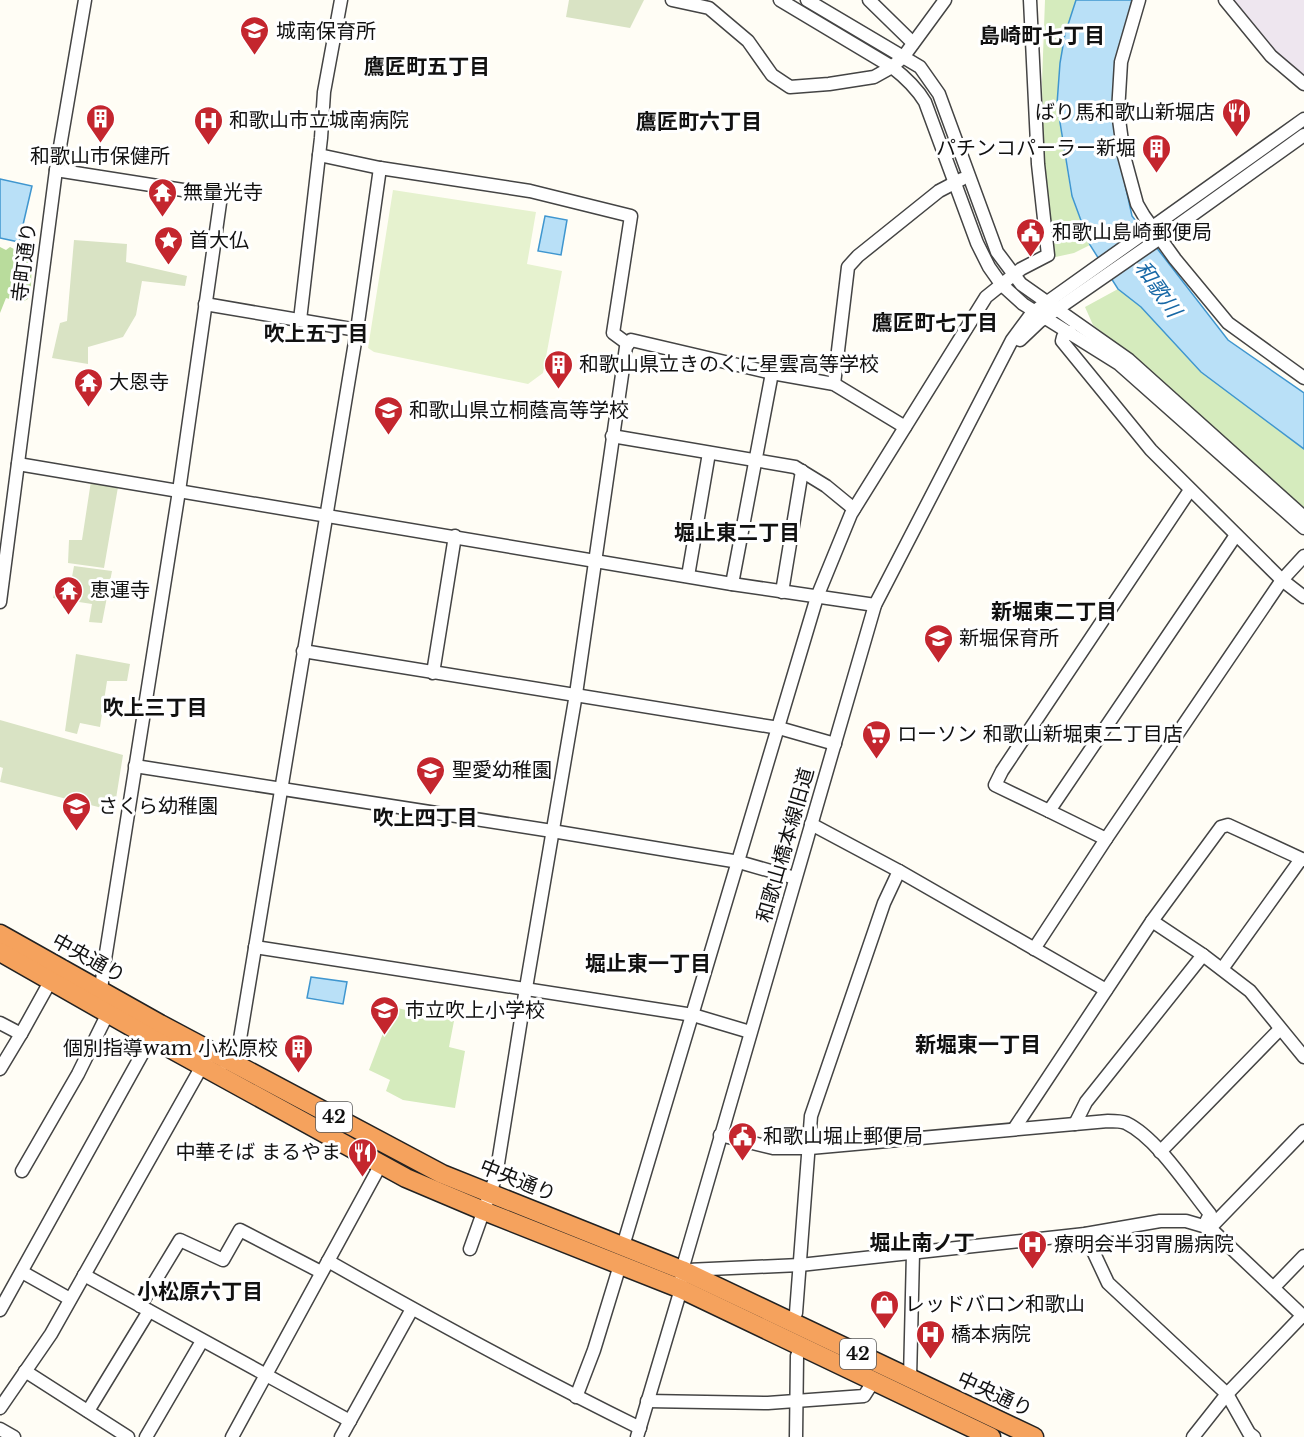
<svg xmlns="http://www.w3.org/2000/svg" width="1304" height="1437" font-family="'Libre Baskerville','Noto Sans JP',serif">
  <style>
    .industrial { fill: #eee6ef }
    .green { fill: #d5ebbd }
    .forest { fill: #b9dc9c }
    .cemetery { fill: #d9e3c4 }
    .pitch { fill: #e6f2cf }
    .water { fill: #b9e0f7; stroke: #3f96cf; stroke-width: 1.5 }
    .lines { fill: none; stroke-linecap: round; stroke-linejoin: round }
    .minor-casing { stroke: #444; stroke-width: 15 }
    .highway-casing { stroke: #222; stroke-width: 21 }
    .minor { stroke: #fff; stroke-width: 12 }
    .highway { stroke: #f5a25d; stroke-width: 18 }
    .labels { text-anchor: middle; stroke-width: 6; stroke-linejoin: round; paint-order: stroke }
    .shield { fill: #fff; stroke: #585858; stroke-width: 1.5 }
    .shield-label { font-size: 18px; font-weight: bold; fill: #111 }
    .poi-label { font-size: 20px; fill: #111; stroke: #fff; text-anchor: start }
    .street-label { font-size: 20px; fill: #111; stroke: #fff }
    .neighbourhood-label { font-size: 21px; font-weight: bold; fill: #111; stroke: #fff }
    .water-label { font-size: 21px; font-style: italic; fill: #1768a6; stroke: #fff }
  </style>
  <rect width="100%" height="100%" fill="#fffdf5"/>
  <path class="industrial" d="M1230,0H1304V77L1281,61Z"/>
  <g class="green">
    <path d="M1045,0H1076L1065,34L1060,63L1057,104L1071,195L1090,245L1074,253L1051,258L1043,138L1042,82Z"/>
    <path d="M1118,289L1141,307L1201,372L1304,449V510L1142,363L1093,325L1085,307Z"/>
    <path d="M393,1007L454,1021L449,1047L465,1051L455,1108L403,1100L386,1091L390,1080L369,1070Z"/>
  </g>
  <path class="forest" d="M0,247L6,250L10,247L16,250L22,258H32L31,285L28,299L22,302L6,298L0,313Z"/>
  <g class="cemetery">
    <path d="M569,0H644L630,28L566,17Z"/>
    <path d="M74,240L127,244L126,262L187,276L185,286L142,281L136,315L123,337L88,347V364L52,358L60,323L67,321Z"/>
    <path d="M91,481L118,487L104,568L68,563L69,540H82Z"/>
    <path d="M74,566L112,571L102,623L89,622L92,604L53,598L56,586L70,588Z"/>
    <path d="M76,654L130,664L127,681H107L100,727L80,723L77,734L65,731Z"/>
    <path d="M0,720L123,755L114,811L0,782L3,768L0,767Z"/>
  </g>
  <path class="pitch" d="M393,190L536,212L527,264L562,271L543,373L528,384L374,352L368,348Z"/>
  <g class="water">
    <path d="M1076,0H1132L1115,73L1113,114L1125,184L1132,216L1228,340L1304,393V449L1201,372L1141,307L1118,289L1090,245L1072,196L1057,104L1060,63L1065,34Z"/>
    <path d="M0,179L32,186L19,242L0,238Z"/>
    <path d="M545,216L567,220L561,255L538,251Z"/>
    <path d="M311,977L347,982L343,1004L307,998Z"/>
  </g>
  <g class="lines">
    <defs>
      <g id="minor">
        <path d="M672,0L709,8L748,41L772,75L790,87L829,84L874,77L892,67L904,56L945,0"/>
        <path d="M780,0L892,67C905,77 916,87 925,102L977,243L989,267L1001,284L1023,304L1119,364L1304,528"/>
        <path d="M807,0L920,67L939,94L997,252L1021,284L1129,360L1304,517"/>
        <path d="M869,0L913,43"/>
        <path d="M1139,0L1121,62L1118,112L1124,156L1137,204L1144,216L1175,259L1228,323L1304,378"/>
        <path d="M1225,0L1271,56L1304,84"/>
        <path d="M319,155L380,168L530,191L631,216L613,333L628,344"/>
        <path d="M205,304L357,330"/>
        <path d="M300,320L321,138L324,92L341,0"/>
        <path d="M1070,332L1063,337L1062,341L1151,450L1282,580L1304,597"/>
        <path d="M1020,340L1040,321L1160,238L1304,135"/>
        <path d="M834,384L848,267L858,256L939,191L962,179"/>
        <path d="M612,436L795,467L826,486L854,509"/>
        <path d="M18,464L732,584L875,605"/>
        <path d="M688,576L709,453"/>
        <path d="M732,584L772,373"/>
        <path d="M782,592L802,471"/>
        <path d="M0,602L56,170L85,0"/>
        <path d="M303,651L779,728L835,744"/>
        <path d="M433,673L455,536"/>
        <path d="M135,766L552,831L739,862L795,878"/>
        <path d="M1049,811L995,785L1002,771L1190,490"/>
        <path d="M811,824L899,871L1106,990"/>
        <path d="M1106,839L1049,811L1236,535"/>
        <path d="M1152,921L1203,955L1250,991L1304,1057"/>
        <path d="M255,947L693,1015L750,1032"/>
        <path d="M1034,949L1106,839L1282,580L1304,556"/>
        <path d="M1222,969L1301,859"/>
        <path d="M0,1023L21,1034L51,980"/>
        <path d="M225,1063L232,1062L239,1045L357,330L380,168"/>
        <path d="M0,1069L21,1034"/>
        <path d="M1075,1124L1086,1102L1203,955"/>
        <path d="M1014,1129L1152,921L1221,827L1228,825L1304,860"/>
        <path d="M720,1135L773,1148H810L1108,1121C1114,1121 1121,1121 1126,1123C1157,1138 1188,1187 1210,1214L1204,1226"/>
        <path d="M1160,1152L1280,1029"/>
        <path d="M22,1171L78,1074L108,1013L101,991L103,972L179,491L221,196L56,170"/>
        <path d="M1210,1228L1304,1131"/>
        <path d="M1085,1234L1108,1283L1227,1394L1249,1433L1254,1437"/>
        <path d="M623,1246L817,597L851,514L986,297L1021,269L1048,255L1038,164L1030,0"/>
        <path d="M470,1249L496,1176L526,988L576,694L626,347L631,340L772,373L834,384L905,427"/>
        <path d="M328,1261C430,1319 534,1376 640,1428"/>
        <path d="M687,1270L800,1265L1085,1234L1160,1221H1186L1210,1228L1304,1317"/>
        <path d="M22,1272L70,1299"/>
        <path d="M84,1275L350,1421"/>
        <path d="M1274,1287L1304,1256"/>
        <path d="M140,1306L180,1240L223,1260L240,1230L321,1272"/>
        <path d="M0,1310L151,1038"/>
        <path d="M789,1322L796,1313L811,1116L884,903L899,871"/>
        <path d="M25,1371L128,1437"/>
        <path d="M910,1379L913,1253"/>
        <path d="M576,1397L594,1350L620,1265"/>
        <path d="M647,1401L768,1403L864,1396L873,1382"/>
        <path d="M0,1408L51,1334L202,1066L208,1065"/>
        <path d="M88,1411L149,1311"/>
        <path d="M0,1429L14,1437"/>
        <path d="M146,1437L202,1341"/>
        <path d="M232,1437L381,1164"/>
        <path d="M341,1437L412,1309"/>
        <path d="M637,1437L681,1289L682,1270L875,605L1012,340L1032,313L1304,119"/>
        <path d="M796,1437L797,1356L800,1348"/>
        <path d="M1193,1437L1227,1394L1303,1315"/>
      </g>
      <g id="highway">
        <path d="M0,934L160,1024L442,1174L682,1270L1034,1437"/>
        <path d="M0,952L151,1038L406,1178L484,1211L681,1289L991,1437"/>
      </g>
    </defs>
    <use href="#minor" class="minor-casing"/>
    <use href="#highway" class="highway-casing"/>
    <use href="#minor" class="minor"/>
    <use href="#highway" class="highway"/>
  </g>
  <defs>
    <symbol id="school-pin" viewBox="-11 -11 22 30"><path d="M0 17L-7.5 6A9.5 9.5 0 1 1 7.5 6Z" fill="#c4262e" stroke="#fff"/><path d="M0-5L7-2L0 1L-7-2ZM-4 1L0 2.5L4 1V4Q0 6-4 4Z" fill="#fff"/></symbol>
    <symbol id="restaurant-pin" viewBox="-11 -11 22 30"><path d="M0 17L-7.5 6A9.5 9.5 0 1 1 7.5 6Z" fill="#c4262e" stroke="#fff"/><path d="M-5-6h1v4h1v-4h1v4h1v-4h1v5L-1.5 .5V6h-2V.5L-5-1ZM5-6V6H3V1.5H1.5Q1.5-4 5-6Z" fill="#fff"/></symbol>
    <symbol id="building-pin" viewBox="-11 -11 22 30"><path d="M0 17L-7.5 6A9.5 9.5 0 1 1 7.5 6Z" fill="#c4262e" stroke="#fff"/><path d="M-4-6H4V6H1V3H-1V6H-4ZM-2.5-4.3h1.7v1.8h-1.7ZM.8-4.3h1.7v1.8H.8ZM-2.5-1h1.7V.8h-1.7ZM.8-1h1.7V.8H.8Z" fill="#fff"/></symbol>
    <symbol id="hospital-pin" viewBox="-11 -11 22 30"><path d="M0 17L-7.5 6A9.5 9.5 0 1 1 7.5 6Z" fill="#c4262e" stroke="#fff"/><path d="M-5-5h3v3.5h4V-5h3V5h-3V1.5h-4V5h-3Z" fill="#fff"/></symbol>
    <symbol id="temple-pin" viewBox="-11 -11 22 30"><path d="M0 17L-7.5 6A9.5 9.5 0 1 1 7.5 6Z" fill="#c4262e" stroke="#fff"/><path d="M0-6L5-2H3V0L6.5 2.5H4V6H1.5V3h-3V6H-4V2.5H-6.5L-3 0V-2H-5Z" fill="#fff"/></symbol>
    <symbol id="civic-pin" viewBox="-11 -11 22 30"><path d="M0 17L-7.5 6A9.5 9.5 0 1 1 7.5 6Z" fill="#c4262e" stroke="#fff"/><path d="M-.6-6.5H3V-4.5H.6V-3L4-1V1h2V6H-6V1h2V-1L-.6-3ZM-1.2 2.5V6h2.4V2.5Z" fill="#fff"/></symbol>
    <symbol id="sight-pin" viewBox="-11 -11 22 30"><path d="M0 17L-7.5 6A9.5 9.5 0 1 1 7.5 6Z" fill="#c4262e" stroke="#fff"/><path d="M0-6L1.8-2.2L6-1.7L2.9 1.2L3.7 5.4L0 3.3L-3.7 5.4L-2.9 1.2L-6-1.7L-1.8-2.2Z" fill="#fff"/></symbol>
    <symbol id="supermarket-pin" viewBox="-11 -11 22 30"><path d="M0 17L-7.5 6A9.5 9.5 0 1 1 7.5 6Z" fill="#c4262e" stroke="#fff"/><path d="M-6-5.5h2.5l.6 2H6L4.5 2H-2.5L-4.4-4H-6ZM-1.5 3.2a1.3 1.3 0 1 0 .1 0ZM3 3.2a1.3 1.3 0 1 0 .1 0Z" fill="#fff"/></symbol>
    <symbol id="shop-pin" viewBox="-11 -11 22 30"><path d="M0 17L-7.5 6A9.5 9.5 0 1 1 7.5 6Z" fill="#c4262e" stroke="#fff"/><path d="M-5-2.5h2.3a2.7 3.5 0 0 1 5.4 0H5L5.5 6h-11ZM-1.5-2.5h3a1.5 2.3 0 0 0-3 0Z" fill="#fff"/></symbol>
  </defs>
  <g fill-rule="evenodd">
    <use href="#school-pin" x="238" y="14" width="33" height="45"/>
    <use href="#restaurant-pin" x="1220" y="96" width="33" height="45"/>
    <use href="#building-pin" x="84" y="102" width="33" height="45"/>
    <use href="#hospital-pin" x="192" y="104" width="33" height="45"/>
    <use href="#building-pin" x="1140" y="132" width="33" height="45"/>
    <use href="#temple-pin" x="146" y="176" width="33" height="45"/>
    <use href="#civic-pin" x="1014" y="216" width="33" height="45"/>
    <use href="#sight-pin" x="152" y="224" width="33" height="45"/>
    <use href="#building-pin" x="542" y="348" width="33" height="45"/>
    <use href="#temple-pin" x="72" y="366" width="33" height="45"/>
    <use href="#school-pin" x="372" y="394" width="33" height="45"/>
    <use href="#temple-pin" x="52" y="574" width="33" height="45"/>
    <use href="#school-pin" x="922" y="622" width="33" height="45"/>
    <use href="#supermarket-pin" x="860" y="718" width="33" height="45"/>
    <use href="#school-pin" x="414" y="754" width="33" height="45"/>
    <use href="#school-pin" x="60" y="790" width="33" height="45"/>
    <use href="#school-pin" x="368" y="994" width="33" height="45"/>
    <use href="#building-pin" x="282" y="1032" width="33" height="45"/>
    <use href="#civic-pin" x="726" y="1120" width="33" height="45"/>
    <use href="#restaurant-pin" x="346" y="1136" width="33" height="45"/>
    <use href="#hospital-pin" x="1016" y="1228" width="33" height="45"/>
    <use href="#shop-pin" x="868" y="1288" width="33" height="45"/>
    <use href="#hospital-pin" x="914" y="1318" width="33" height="45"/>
  </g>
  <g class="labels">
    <g class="shield">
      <rect x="316" y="1102" width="36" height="30" rx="4.5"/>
      <rect x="840" y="1339" width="36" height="30" rx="4.5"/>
    </g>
    <g class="shield-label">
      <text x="334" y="1123">42</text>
      <text x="858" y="1360">42</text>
    </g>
    <g class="poi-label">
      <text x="276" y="38">城南保育所</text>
      <text x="1215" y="119" text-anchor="end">ばり馬和歌山新堀店</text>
      <text x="229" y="127">和歌山市立城南病院</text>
      <text x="1136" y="155" text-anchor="end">パチンコパーラー新堀</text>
      <text x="100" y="163" text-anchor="middle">和歌山市保健所</text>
      <text x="183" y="199">無量光寺</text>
      <text x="1052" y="239">和歌山島崎郵便局</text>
      <text x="189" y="247">首大仏</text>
      <text x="579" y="371">和歌山県立きのくに星雲高等学校</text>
      <text x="109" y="389">大恩寺</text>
      <text x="409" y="417">和歌山県立桐蔭高等学校</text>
      <text x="90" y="597">恵運寺</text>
      <text x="959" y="645">新堀保育所</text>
      <text x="897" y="741">ローソン 和歌山新堀東二丁目店</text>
      <text x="452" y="777">聖愛幼稚園</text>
      <text x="98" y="813">さくら幼稚園</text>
      <text x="405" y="1017">市立吹上小学校</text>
      <text x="278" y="1055" text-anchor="end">個別指導wam 小松原校</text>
      <text x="763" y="1143">和歌山堀止郵便局</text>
      <text x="341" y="1159" text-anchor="end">中華そば まるやま</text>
      <text x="1054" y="1251">療明会半羽胃腸病院</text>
      <text x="905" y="1311">レッドバロン和歌山</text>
      <text x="951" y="1341">橋本病院</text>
    </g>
    <g class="street-label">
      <text transform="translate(24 262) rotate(-83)" y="7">寺町通り</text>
      <text transform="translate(785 845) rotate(-74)" y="7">和歌山橋本線旧道</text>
      <text transform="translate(89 958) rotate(29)" y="7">中央通り</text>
      <text transform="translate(518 1180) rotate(22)" y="7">中央通り</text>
      <text transform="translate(995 1394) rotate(25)" y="7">中央通り</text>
    </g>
    <g class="neighbourhood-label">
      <text x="1042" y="43">島崎町七丁目</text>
      <text x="427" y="74">鷹匠町五丁目</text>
      <text x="699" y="129">鷹匠町六丁目</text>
      <text x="935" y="330">鷹匠町七丁目</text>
      <text x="316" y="341">吹上五丁目</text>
      <text x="737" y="540">堀止東二丁目</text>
      <text x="1054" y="619">新堀東二丁目</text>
      <text x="155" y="715">吹上三丁目</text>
      <text x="425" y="825">吹上四丁目</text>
      <text x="648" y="971">堀止東一丁目</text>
      <text x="978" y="1052">新堀東一丁目</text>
      <text x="922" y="1250">堀止南ノ丁</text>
      <text x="200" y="1299">小松原六丁目</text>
    </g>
    <g class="water-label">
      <text transform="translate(1158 289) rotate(55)" y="7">和歌川</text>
    </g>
  </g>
</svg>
